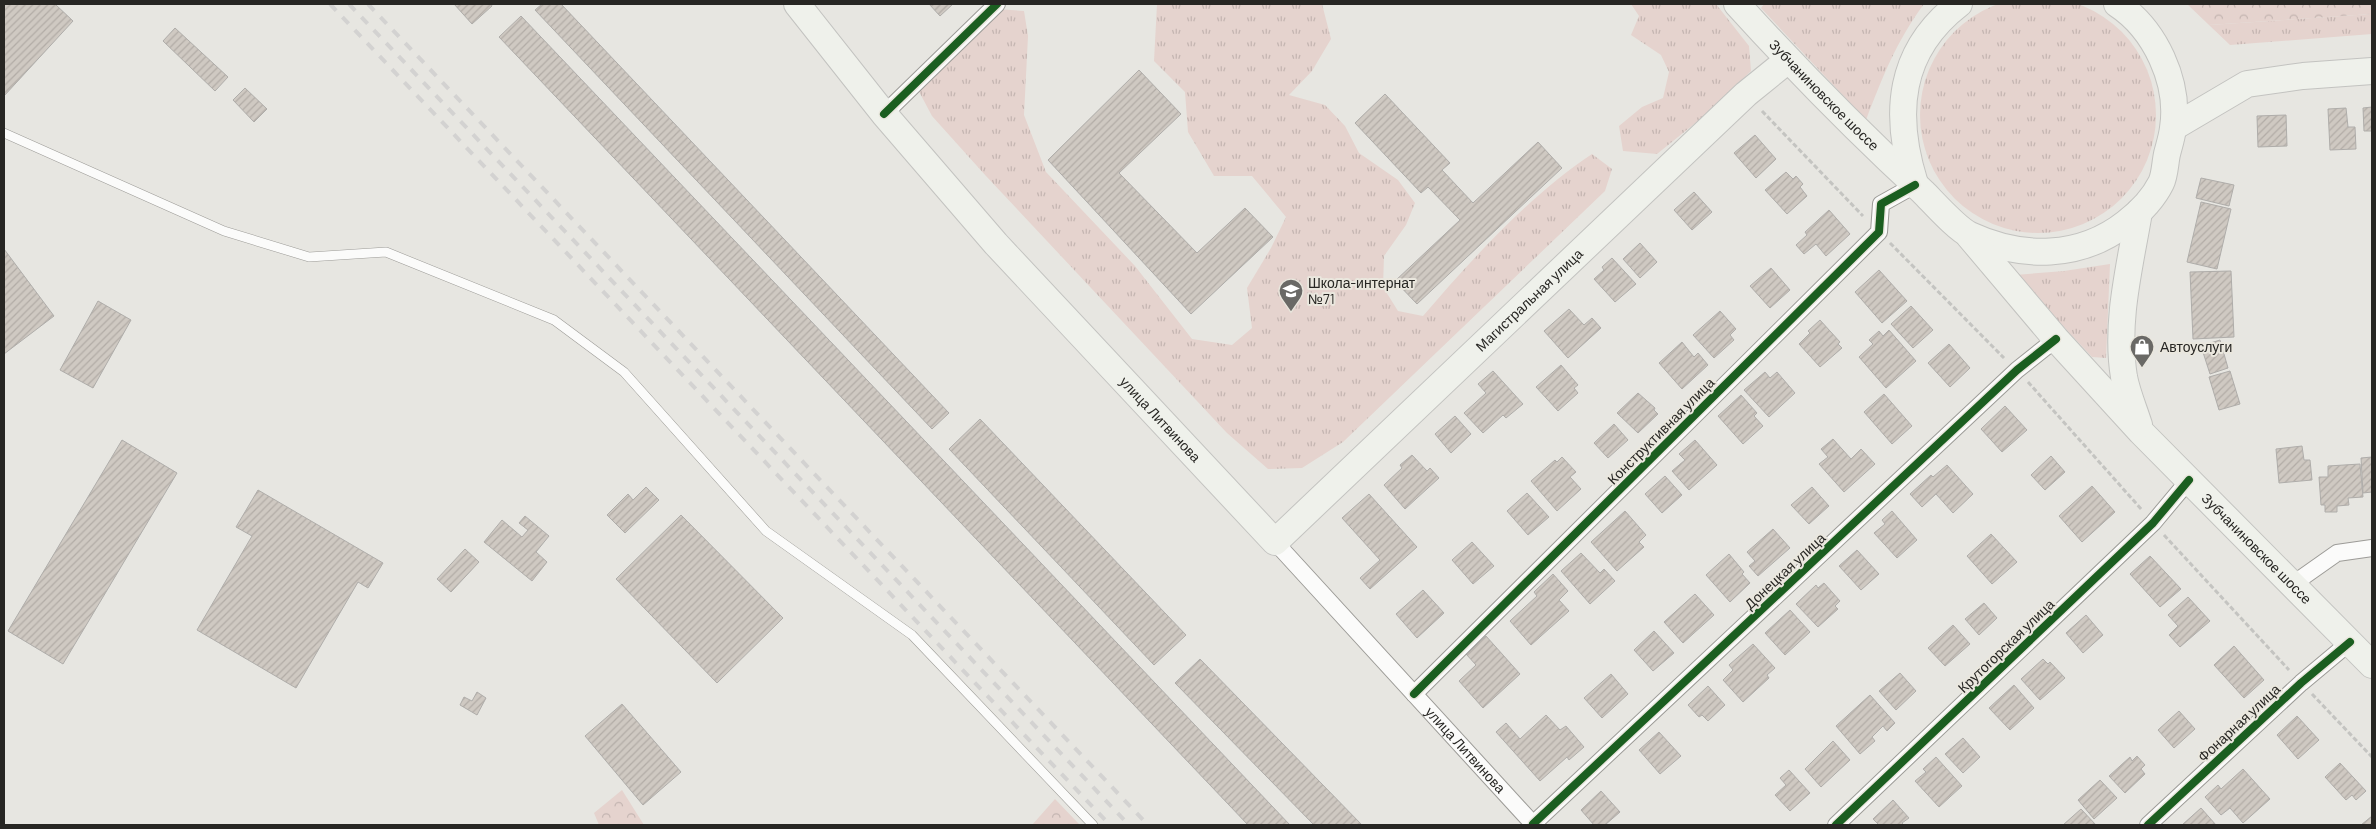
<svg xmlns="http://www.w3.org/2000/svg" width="2376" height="829" font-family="Barlow,sans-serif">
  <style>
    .grass { fill: url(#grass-tufts) }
    .forest { fill: url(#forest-crowns) }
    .building { fill: url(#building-hatch); stroke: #afadaa }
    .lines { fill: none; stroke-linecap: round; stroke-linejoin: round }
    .lane-casing { stroke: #9c9b97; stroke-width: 10 }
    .street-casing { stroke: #9c9b97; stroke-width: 18 }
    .primary-casing { stroke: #c3c3c0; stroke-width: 28 }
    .path { stroke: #c4c4c1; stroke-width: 3; stroke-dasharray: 5 2.5; stroke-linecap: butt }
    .lane { stroke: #fbfbfa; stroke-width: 9 }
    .street { stroke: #fbfbfa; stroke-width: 16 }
    .primary { stroke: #eff1eb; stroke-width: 26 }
    .rail { stroke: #d3d2d1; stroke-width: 4; stroke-dasharray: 9 9; stroke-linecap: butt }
    .cycleway-casing { stroke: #eae7de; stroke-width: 11 }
    .cycleway { stroke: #1b5e20; stroke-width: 8 }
    .labels { text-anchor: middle; stroke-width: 4; stroke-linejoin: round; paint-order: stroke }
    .street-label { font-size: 14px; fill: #272623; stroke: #eae7de }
    .poi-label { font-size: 14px; fill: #272623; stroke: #eae7de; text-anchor: start }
  </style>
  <defs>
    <pattern id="grass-tufts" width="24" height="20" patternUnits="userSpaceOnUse" patternTransform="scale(1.25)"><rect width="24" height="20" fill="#e5d3ce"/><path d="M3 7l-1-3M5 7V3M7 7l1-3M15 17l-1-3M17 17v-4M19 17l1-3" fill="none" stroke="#c4b5b1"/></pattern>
    <pattern id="forest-crowns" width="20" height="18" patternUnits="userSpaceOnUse" patternTransform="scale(1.25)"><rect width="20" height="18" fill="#e5d3ce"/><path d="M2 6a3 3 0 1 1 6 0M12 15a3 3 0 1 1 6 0" fill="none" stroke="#c4b5b1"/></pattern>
    <pattern id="building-hatch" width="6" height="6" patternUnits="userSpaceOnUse" patternTransform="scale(1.25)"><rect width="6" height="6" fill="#cfc9c2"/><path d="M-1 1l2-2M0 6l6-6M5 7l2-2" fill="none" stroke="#b2aca6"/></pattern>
  </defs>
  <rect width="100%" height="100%" fill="#e7e6e1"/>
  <g class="grass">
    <circle cx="2038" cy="115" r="118"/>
    <path d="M1157,4H1322L1331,39L1312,71L1289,95L1325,105L1345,126L1359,153L1398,180L1415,203L1406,225L1384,256L1383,287L1398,311L1423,316C1472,259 1529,196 1592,154L1612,169L1605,191L1343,442L1302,468L1268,469L1227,433L986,176L932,116L915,84L997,9L1024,11L1028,36L1024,115L1046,172L1135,266L1192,339L1232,345L1252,328L1247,288L1271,248L1286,217L1252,176H1214L1188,132L1185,92L1154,61Z"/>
    <path d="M1631,4H1716L1749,46L1751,71L1709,112L1657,154L1623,151L1619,126L1642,107L1663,98L1669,72L1661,55L1631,35L1639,16Z"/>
    <path d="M1764,4H1924C1896,42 1883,76 1866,120L1761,8Z"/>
    <path d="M2372,14V34L2230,45L2209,25Z"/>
    <path d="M2110,264L2106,358L2092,357L2015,275L2064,271Z"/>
  </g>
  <g class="forest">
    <path d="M2187,4H2372V14L2209,25Z"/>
    <path d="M622,790L644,825H599L594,813Z"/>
    <path d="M1055,799L1080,825H1032Z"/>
  </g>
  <g class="building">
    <path d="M4,4H55L73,21L4,96Z"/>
    <path d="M454,4H491L492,6L472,24Z"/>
    <path d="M542,4H561L949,413L932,429L535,10Z"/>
    <path d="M929,4H953L940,16Z"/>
    <path d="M521,16L1290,825H1248L499,37Z"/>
    <path d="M175,28L228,77L215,91L163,41Z"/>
    <path d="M1139,70L1181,114L1119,173L1197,253L1245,208L1273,237L1191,314L1048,160Z"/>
    <path d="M245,88L267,109L254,122L233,100Z"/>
    <path d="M1385,94L1450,163L1442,170L1473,203L1538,142L1562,168L1417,304L1395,281L1460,220L1428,187L1421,193L1355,123Z"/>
    <path d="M2372,107V131H2364L2363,108Z"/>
    <path d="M2346,108L2348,127H2355L2356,149L2330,150L2328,109Z"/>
    <path d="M2286,115L2287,146L2258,147L2257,116Z"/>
    <path d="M1755,135L1776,159L1756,178L1734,153Z"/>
    <path d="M1786,172L1793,179L1796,176L1803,184L1800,187L1807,196L1787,214L1765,190Z"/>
    <path d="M2201,178L2234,185L2229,206L2196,198Z"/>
    <path d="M1694,192L1712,212L1692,230L1674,210Z"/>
    <path d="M2201,202L2231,209L2217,269L2187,262Z"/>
    <path d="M1829,210L1850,234L1826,256L1816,244L1804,254L1796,245L1807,235L1805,232Z"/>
    <path d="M1640,243L1657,262L1640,278L1623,259Z"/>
    <path d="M4,249L54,316L4,354Z"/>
    <path d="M1612,258L1636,284L1615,302L1594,279L1604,270L1602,267Z"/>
    <path d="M1771,268L1790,290L1770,308L1750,286Z"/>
    <path d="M1879,270L1907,301L1882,323L1855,292Z"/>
    <path d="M2231,271L2234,337L2193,339L2190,272Z"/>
    <path d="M98,301L131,320L93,388L60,370Z"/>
    <path d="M1911,306L1933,330L1913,348L1891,324Z"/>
    <path d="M1569,309L1584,325L1592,318L1601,328L1568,358L1544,331Z"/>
    <path d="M1720,311L1736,329L1730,335L1734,340L1714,358L1693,335Z"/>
    <path d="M1820,320L1840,342L1838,344L1842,348L1820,367L1799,344L1810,333L1808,331Z"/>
    <path d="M1889,330L1916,361L1886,388L1859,357L1873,344L1869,340L1879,331L1883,336Z"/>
    <path d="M2220,340L2228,368L2210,374L2201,346Z"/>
    <path d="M1682,342L1694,357L1698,353L1708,365L1682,389L1659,363Z"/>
    <path d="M1949,344L1970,368L1950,387L1928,363Z"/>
    <path d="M1561,365L1578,385L1574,388L1578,393L1558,411L1536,387Z"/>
    <path d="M1493,371L1523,404L1506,418L1503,415L1483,433L1464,413L1486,393L1478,384Z"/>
    <path d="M2230,371L2240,404L2219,410L2209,377Z"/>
    <path d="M1765,372L1770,378L1777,372L1795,393L1769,417L1744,390Z"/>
    <path d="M1638,393L1655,408L1654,410L1658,414L1638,433L1617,413Z"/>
    <path d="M1884,394L1912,426L1892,444L1864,412Z"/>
    <path d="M1741,395L1757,413L1754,416L1763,426L1743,444L1718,416Z"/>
    <path d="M2005,406L2027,430L2002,452L1981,429Z"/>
    <path d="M1455,416L1471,434L1451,453L1435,434Z"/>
    <path d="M980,419L1186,635L1154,665L949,449Z"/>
    <path d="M1614,424L1628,440L1608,458L1594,443Z"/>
    <path d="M1833,439L1851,459L1861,449L1875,464L1844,492L1819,464L1828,457L1821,449Z"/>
    <path d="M122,440L177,473L63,664L8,631Z"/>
    <path d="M1695,440L1717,465L1689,490L1672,471L1685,460L1679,454Z"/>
    <path d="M2302,446L2304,460H2310L2312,480L2279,483L2276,449Z"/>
    <path d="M1412,455L1427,471L1430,468L1439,478L1405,509L1384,485L1402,468L1400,465Z"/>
    <path d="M2051,456L2065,472L2045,490L2031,475Z"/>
    <path d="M1562,457L1576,472L1570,477L1581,489L1557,511L1531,481L1555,460L1557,462Z"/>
    <path d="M2372,457V492L2363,493L2361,458Z"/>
    <path d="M2360,464L2363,497L2348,498L2349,505L2337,506V512H2325V505H2321L2319,477H2328V466Z"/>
    <path d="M1947,465L1973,494L1953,513L1936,494L1922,507L1910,494L1931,475L1933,477Z"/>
    <path d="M1665,476L1682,495L1662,513L1645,494Z"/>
    <path d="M2092,486L2115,512L2082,542L2059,516Z"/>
    <path d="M646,487L659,500L625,533L607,515L628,494L633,500Z"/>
    <path d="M1812,487L1829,506L1809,524L1791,505Z"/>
    <path d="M258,490L383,563L368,588L358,582L296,688L197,630L252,536L236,527Z"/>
    <path d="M1527,493L1549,517L1528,535L1507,511Z"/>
    <path d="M1369,494L1417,547L1370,589L1360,578L1380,560L1342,518Z"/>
    <path d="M1625,511L1646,535L1639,542L1644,547L1617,571L1591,542Z"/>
    <path d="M1892,511L1917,540L1897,558L1874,533L1885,524L1882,520Z"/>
    <path d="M681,515L783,618L717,683L616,579Z"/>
    <path d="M525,516L549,536L536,552L547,562L532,581L484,542L502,520L522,537L528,530L519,523Z"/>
    <path d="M1773,529L1790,548L1758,576L1749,566L1755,561L1747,552Z"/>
    <path d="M1991,534L2017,562L1992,584L1967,556Z"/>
    <path d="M1472,542L1494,566L1473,584L1452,560Z"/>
    <path d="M465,549L479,562L451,592L437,579Z"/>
    <path d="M1857,550L1879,574L1861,590L1839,566Z"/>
    <path d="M1581,553L1600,573L1604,569L1615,581L1590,604L1561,571Z"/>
    <path d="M1729,554L1744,572L1742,574L1750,583L1730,602L1706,575Z"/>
    <path d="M2150,556L2181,589L2160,607L2130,574Z"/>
    <path d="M1553,574L1568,591L1559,600L1569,611L1531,645L1510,621L1537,596L1534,592Z"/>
    <path d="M1824,583L1840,601L1835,606L1838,609L1818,627L1796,604L1816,585L1818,588Z"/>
    <path d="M1423,590L1444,613L1417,638L1396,614Z"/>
    <path d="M1695,594L1714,615L1683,643L1664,622Z"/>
    <path d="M2188,597L2210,621L2180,647L2169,635L2178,626L2168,615Z"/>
    <path d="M1984,603L1997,618L1979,635L1965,619Z"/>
    <path d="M1790,610L1810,632L1785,655L1765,633Z"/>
    <path d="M2086,615L2103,635L2083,653L2066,633Z"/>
    <path d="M1953,625L1970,644L1945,666L1928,648Z"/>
    <path d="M1654,631L1674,653L1653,671L1634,650Z"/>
    <path d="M1486,636L1520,674L1483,708L1459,681L1476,665L1466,654Z"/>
    <path d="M1753,644L1775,668L1767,675L1769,678L1743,702L1723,680L1733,670L1729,665Z"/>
    <path d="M2234,646L2264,680L2244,698L2214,665Z"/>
    <path d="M1200,659L1362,825H1314L1175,683Z"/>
    <path d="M2043,659L2048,664L2050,662L2065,678L2040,700L2021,679Z"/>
    <path d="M1900,673L1916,691L1896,710L1879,691Z"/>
    <path d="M1611,674L1628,694L1602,718L1584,698Z"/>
    <path d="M2014,685L2034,708L2010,730L1989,708Z"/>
    <path d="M1708,686L1725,705L1708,721L1702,715L1699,717L1688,705Z"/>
    <path d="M477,692L486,698L477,715L460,705L464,697L472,701Z"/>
    <path d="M1870,695L1895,723L1887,731L1883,726L1872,737L1875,741L1860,754L1836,726Z"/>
    <path d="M622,704L681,772L643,805L585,736Z"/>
    <path d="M2179,711L2195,729L2174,748L2158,730Z"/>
    <path d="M1546,715L1560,730L1566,726L1584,747L1569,760L1567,757L1540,781L1496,732L1506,723L1520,739Z"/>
    <path d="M2297,716L2319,740L2298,759L2277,735Z"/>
    <path d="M1659,732L1681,756L1660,774L1639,750Z"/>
    <path d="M1963,738L1980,757L1963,773L1945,754Z"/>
    <path d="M1833,741L1850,760L1821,787L1805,769Z"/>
    <path d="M2137,756L2145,765L2141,769L2145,774L2125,793L2109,776L2130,757L2132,761Z"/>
    <path d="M1936,757L1962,786L1939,807L1915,781L1926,772L1923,769Z"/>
    <path d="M2340,763L2366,791L2356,800L2352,795L2346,800L2325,777Z"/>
    <path d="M2243,769L2270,799L2243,823L2230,808L2221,815L2205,797L2218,785L2221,789Z"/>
    <path d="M1789,770L1810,793L1790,811L1775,795L1786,785L1780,778Z"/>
    <path d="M2100,780L2117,798L2094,819L2078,800Z"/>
    <path d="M1601,791L1620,812L1605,825H1594L1581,810Z"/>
    <path d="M1893,800L1909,818L1902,823L1904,825H1879L1873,819Z"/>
    <path d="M2201,808L2216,825H2182Z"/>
    <path d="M2081,809L2096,825H2063Z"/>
    <path d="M2372,816V825H2361Z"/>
  </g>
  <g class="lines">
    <defs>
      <path id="lane" d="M4,133L224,231L309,257L386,252L554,320L624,372L766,531L912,635L1093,825"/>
      <g id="street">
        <path d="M884,114L997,4"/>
        <path id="s1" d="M1275,542L1534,825"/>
        <path d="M2293,584L2337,553L2372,548"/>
        <path d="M1414,694L1879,232L1881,204L1915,185"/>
        <path d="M1533,824L2017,370L2056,339"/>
        <path d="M1836,825L2153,523L2189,480"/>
        <path d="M2148,825L2301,683L2350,642"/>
      </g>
      <g id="primary">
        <path id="s2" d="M797,4L884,114L996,244L1275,542L1746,94L1788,60"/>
        <path id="s3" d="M1737,4C1796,69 1858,132 1923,192C1934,203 1957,229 1970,235C2022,259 2080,259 2126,223C2139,213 2153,199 2161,183C2165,175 2165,163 2167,154C2169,146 2172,137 2173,128C2180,82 2155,29 2117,4"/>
        <path d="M2174,127L2247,84L2303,76L2372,71"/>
        <path d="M1915,184C1893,114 1898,51 1959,4"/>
        <path id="s4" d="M1969,236L2056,339L2141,432L2372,665"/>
        <path d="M2139,425C2134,409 2127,393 2124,377C2115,322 2130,266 2139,212"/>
      </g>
    </defs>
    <use href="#lane" class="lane-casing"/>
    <use href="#street" class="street-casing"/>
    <use href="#primary" class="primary-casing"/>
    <g class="path">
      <path d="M1762,111L1863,216"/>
      <path d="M1890,243L2004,358"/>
      <path d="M2028,382L2142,510"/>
      <path d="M2164,535L2289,670"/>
      <path d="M2312,694L2372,757"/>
    </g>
    <use href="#lane" class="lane"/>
    <use href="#street" class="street"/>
    <use href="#primary" class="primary"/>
    <g class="rail">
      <path d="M330,4L1110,825"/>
      <path d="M349,4L1129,825"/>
      <path d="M368,4L1148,825"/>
    </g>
    <defs>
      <g id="cycleway">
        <path d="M884,114L997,4"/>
        <path d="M1414,694L1879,232L1881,204L1915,185"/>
        <path d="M1533,824L2017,370L2056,339"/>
        <path d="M1836,825L2153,523L2189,480"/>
        <path d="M2148,825L2301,683L2350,642"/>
      </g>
    </defs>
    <use href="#cycleway" class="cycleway-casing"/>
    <use href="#cycleway" class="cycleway"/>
  </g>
  <defs>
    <symbol id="school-pin" viewBox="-11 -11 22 30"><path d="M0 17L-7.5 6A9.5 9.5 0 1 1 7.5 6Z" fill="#6a6966" stroke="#eae7de"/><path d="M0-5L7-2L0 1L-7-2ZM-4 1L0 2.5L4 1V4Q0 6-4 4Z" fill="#fff"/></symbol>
    <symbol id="shop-pin" viewBox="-11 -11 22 30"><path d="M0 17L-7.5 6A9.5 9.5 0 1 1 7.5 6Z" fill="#6a6966" stroke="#eae7de"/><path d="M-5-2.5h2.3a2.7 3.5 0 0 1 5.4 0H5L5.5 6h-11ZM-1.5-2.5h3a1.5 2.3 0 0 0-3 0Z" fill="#fff"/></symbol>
  </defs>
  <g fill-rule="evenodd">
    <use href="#school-pin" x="1277" y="277" width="28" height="38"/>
    <use href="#shop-pin" x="2128" y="333" width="28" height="38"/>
  </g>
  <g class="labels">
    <g class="street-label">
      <text dy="5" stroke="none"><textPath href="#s3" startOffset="126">Зубчаниновское шоссе</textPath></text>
      <text dy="5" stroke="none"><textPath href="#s2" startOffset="1071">Магистральная улица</textPath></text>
      <text dy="5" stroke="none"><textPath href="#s2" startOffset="552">улица Литвинова</textPath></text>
      <text transform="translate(1661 431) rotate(-45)" y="5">Конструктивная улица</text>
      <text dy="5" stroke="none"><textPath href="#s4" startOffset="425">Зубчаниновское шоссе</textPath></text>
      <text transform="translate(1785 571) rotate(-43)" y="5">Донецкая улица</text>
      <text transform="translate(2006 646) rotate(-44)" y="5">Крутогорская улица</text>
      <text transform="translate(2239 723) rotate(-43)" y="5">Фонарная улица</text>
      <text dy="5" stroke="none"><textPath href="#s1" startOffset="282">улица Литвинова</textPath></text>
    </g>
    <g class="poi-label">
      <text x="1308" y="288">Школа-интернат<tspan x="1308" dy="16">№71</tspan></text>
      <text x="2160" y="352">Автоуслуги</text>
    </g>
  </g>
  <rect width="2376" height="829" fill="none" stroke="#272623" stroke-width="10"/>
</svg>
